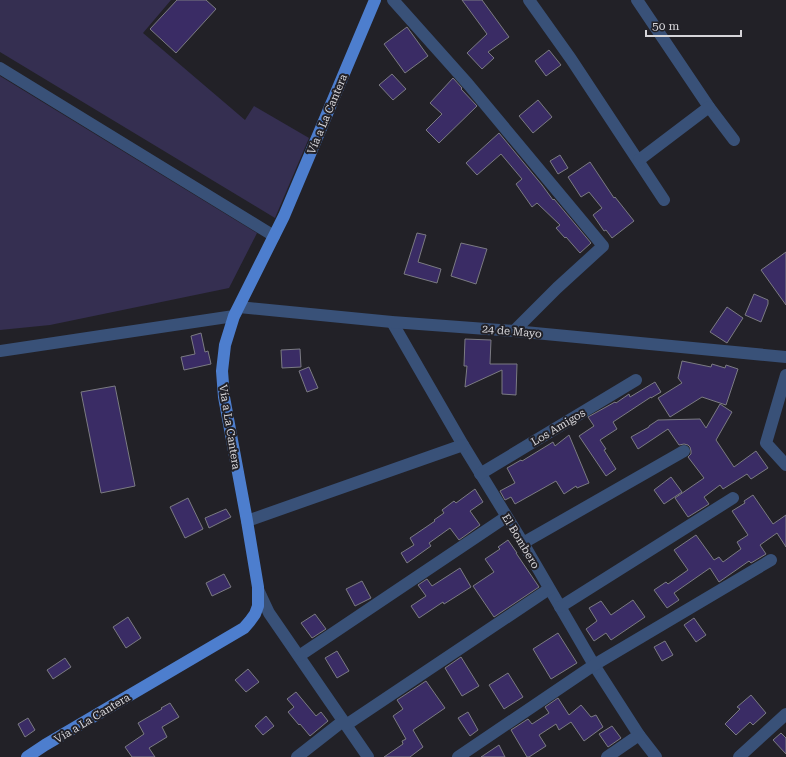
<svg xmlns="http://www.w3.org/2000/svg" width="786" height="757" font-family="'Roboto Serif',serif">
  <style>
    .green { fill: #352f51 }
    .building { fill: #3a2c65; stroke: #7b7b82 }
    .lines { fill: none; stroke-linecap: round; stroke-linejoin: round }
    .minor { stroke: #395178; stroke-width: 12 }
    .major { stroke: #4d7ece; stroke-width: 12 }
    .labels { text-anchor: middle; stroke-width: 4; stroke-linejoin: round; paint-order: stroke }
    .street-label { font-size: 11px; fill: #d6d5d9; stroke: #222127 }
  </style>
  <rect width="100%" height="100%" fill="#222127"/>
  <g class="green">
    <path d="M0,0H171L143,33L245,120L254,106L309,138L275,218L0,52Z"/>
    <path d="M0,76L257,233L229,288L50,325L0,330Z"/>
  </g>
  <g class="building">
    <path d="M177,0H206L216,9L176,53L150,29Z"/>
    <path d="M462,0H482L509,37L488,52L494,58L482,69L467,53L487,34Z"/>
    <path d="M407,27L428,56L405,73L384,44Z"/>
    <path d="M549,50L561,65L546,76L535,61Z"/>
    <path d="M392,74L406,89L393,100L379,85Z"/>
    <path d="M453,78L462,88L461,89L477,106L439,143L426,130L442,114L430,103Z"/>
    <path d="M538,100L552,117L533,133L519,116Z"/>
    <path d="M499,133L542,185L553,200L554,199L591,243L580,253L566,237L565,238L556,228L560,225L537,203L532,207L516,184L522,179L501,154L477,175L466,163Z"/>
    <path d="M560,155L568,168L558,174L550,161Z"/>
    <path d="M590,162L614,198L615,197L634,221L612,238L606,230L604,231L593,215L602,208L589,192L581,197L568,177Z"/>
    <path d="M417,233L426,235L418,262L441,269L437,283L404,274Z"/>
    <path d="M461,243L487,249L476,284L451,276Z"/>
    <path d="M786,252V305L761,270Z"/>
    <path d="M754,294L768,300V304L761,322L745,315Z"/>
    <path d="M727,307L743,318L727,343L710,332Z"/>
    <path d="M201,333L205,352L208,351L211,364L184,370L181,357L195,354L191,336Z"/>
    <path d="M465,339L491,340L490,364H517L516,395L502,394V370L465,387L467,366H464Z"/>
    <path d="M300,349L301,367L282,368L281,350Z"/>
    <path d="M682,361L711,367L712,364L725,368L726,365L738,369L726,405L702,397L670,417L658,398L682,383L678,378Z"/>
    <path d="M309,367L318,388L307,392L299,371Z"/>
    <path d="M655,382L661,392L651,398V397L613,422L617,429L600,440L606,449L604,450L616,469L606,476L579,436L594,426L588,417L615,402L616,403L629,394L630,397Z"/>
    <path d="M115,386L135,486L101,493L81,392Z"/>
    <path d="M720,404L732,412L716,440L734,467L756,451L768,468L751,479L747,474L723,489L720,485L704,497L709,504L688,517L675,498L704,478L688,457L691,454V451L690,447L688,445L684,444L679,445L668,429L638,449L631,437L649,427V426L658,420L700,419L706,428Z"/>
    <path d="M569,435L589,483L577,488L576,486L564,494L556,481L515,504L511,497L505,500L500,491L515,483L507,468L521,460L522,461L553,442L555,446Z"/>
    <path d="M671,477L682,492L664,504L654,490Z"/>
    <path d="M475,489L483,502L470,511L480,525L459,540L450,528L429,543L431,546L407,563L401,553L414,545L410,538L435,521L434,520L444,513L442,510L454,501L456,503Z"/>
    <path d="M753,495L773,524L786,515V547L777,533L760,545L766,554L751,563L749,561L719,582L710,568L674,593L679,600L667,608L654,590L666,582L668,584L688,570L674,550L696,535L714,560L719,557L723,562L741,549L737,542L748,535L732,511L745,503L744,501Z"/>
    <path d="M188,498L203,529L185,538L170,507Z"/>
    <path d="M226,509L231,517L209,528L205,518Z"/>
    <path d="M508,540L517,553H516L539,587L494,617L473,586L494,572L485,559L500,549L498,547Z"/>
    <path d="M460,568L471,587L444,604L443,602L419,618L411,606L426,596L418,585L427,579L432,586Z"/>
    <path d="M224,574L231,587L212,596L206,583Z"/>
    <path d="M362,581L371,598L355,606L346,589Z"/>
    <path d="M633,600L645,617L611,640L606,633L594,641L586,629L597,621L589,608L601,601L611,615Z"/>
    <path d="M315,614L326,629L312,638L301,623Z"/>
    <path d="M128,617L141,638L126,648L113,627Z"/>
    <path d="M694,618L706,635L696,642L684,625Z"/>
    <path d="M558,633L577,663L551,679L533,649Z"/>
    <path d="M665,641L673,655L662,661L654,647Z"/>
    <path d="M337,651L349,671L337,678L325,658Z"/>
    <path d="M461,657L479,686L462,696L445,668Z"/>
    <path d="M65,658L71,667L53,679L47,670Z"/>
    <path d="M248,669L259,682L246,692L235,680Z"/>
    <path d="M508,673L523,697L504,709L489,685Z"/>
    <path d="M426,681L445,708L413,730L423,747L410,757H384L403,744L402,741L406,739L393,716L403,709L397,700Z"/>
    <path d="M296,692L316,716L321,712L328,721L310,736L300,724L299,725L288,712L294,707L287,699Z"/>
    <path d="M751,695L766,713L753,725L750,722L736,735L725,724L740,709L737,707Z"/>
    <path d="M558,698L569,715L581,705L591,717L596,715L603,727L584,741L571,722L559,730L556,724L539,735L546,746L529,757H527L511,730L528,719L532,724L549,713L545,707Z"/>
    <path d="M170,703L179,717L162,727L167,737L149,748L155,757H132L125,747L144,734L138,723L162,709L161,708Z"/>
    <path d="M468,712L478,730L470,736L458,718Z"/>
    <path d="M266,716L274,726L263,735L255,726Z"/>
    <path d="M28,718L35,730L25,737L18,724Z"/>
    <path d="M612,726L621,738L608,747L599,734Z"/>
    <path d="M781,733L786,738V754L773,740Z"/>
    <path d="M499,745L505,757H481Z"/>
  </g>
  <g class="lines">
    <g class="minor">
      <path d="M393,0L468,84L603,246L557,288L514,331"/>
      <path d="M529,0L571,59L664,200"/>
      <path d="M637,0L709,107L734,140"/>
      <path d="M0,68L274,236"/>
      <path d="M639,160L709,107"/>
      <path d="M392,322L463,445L523,543L594,665L639,735L656,757"/>
      <path d="M0,351L234,316L239,307L392,322L514,331L786,357"/>
      <path d="M786,375L766,443L786,465"/>
      <path d="M480,474L636,380"/>
      <path d="M247,521L463,445"/>
      <path d="M523,543L684,451"/>
      <path d="M258,589L261,596L269,613L368,757"/>
      <path d="M560,607L733,498"/>
      <path d="M299,656L506,517"/>
      <path d="M297,757L343,721L346,725L549,589"/>
      <path d="M458,757L594,665L771,560"/>
      <path d="M607,757L639,735"/>
      <path d="M739,757L786,714"/>
    </g>
    <path class="major" d="M27,757L45,745L244,628L250,621L255,614L258,606V587L247,521L224,397L222,371L225,345L234,316L284,216L375,0"/>
  </g>
  <g class="labels">
    <g class="street-label">
      <text transform="translate(327 114) rotate(-67)" y="4">Vía a La Cantera</text>
      <text transform="translate(512 331) rotate(5)" y="4">24 de Mayo</text>
      <text transform="translate(230 427) rotate(81)" y="4">Vía a La Cantera</text>
      <text transform="translate(558 427) rotate(-31)" y="4">Los Amigos</text>
      <text transform="translate(521 541) rotate(59)" y="4">El Bombero</text>
      <text transform="translate(92 718) rotate(-31)" y="4">Vía a La Cantera</text>
    </g>
  </g>
  <path d="M646 30v6h95v-6" fill="none" stroke="#d6d5d9" stroke-width="2"/>
  <text x="652" y="30" font-size="12" fill="#d6d5d9" stroke="#222127" stroke-width="3" paint-order="stroke">50 m</text>
</svg>
